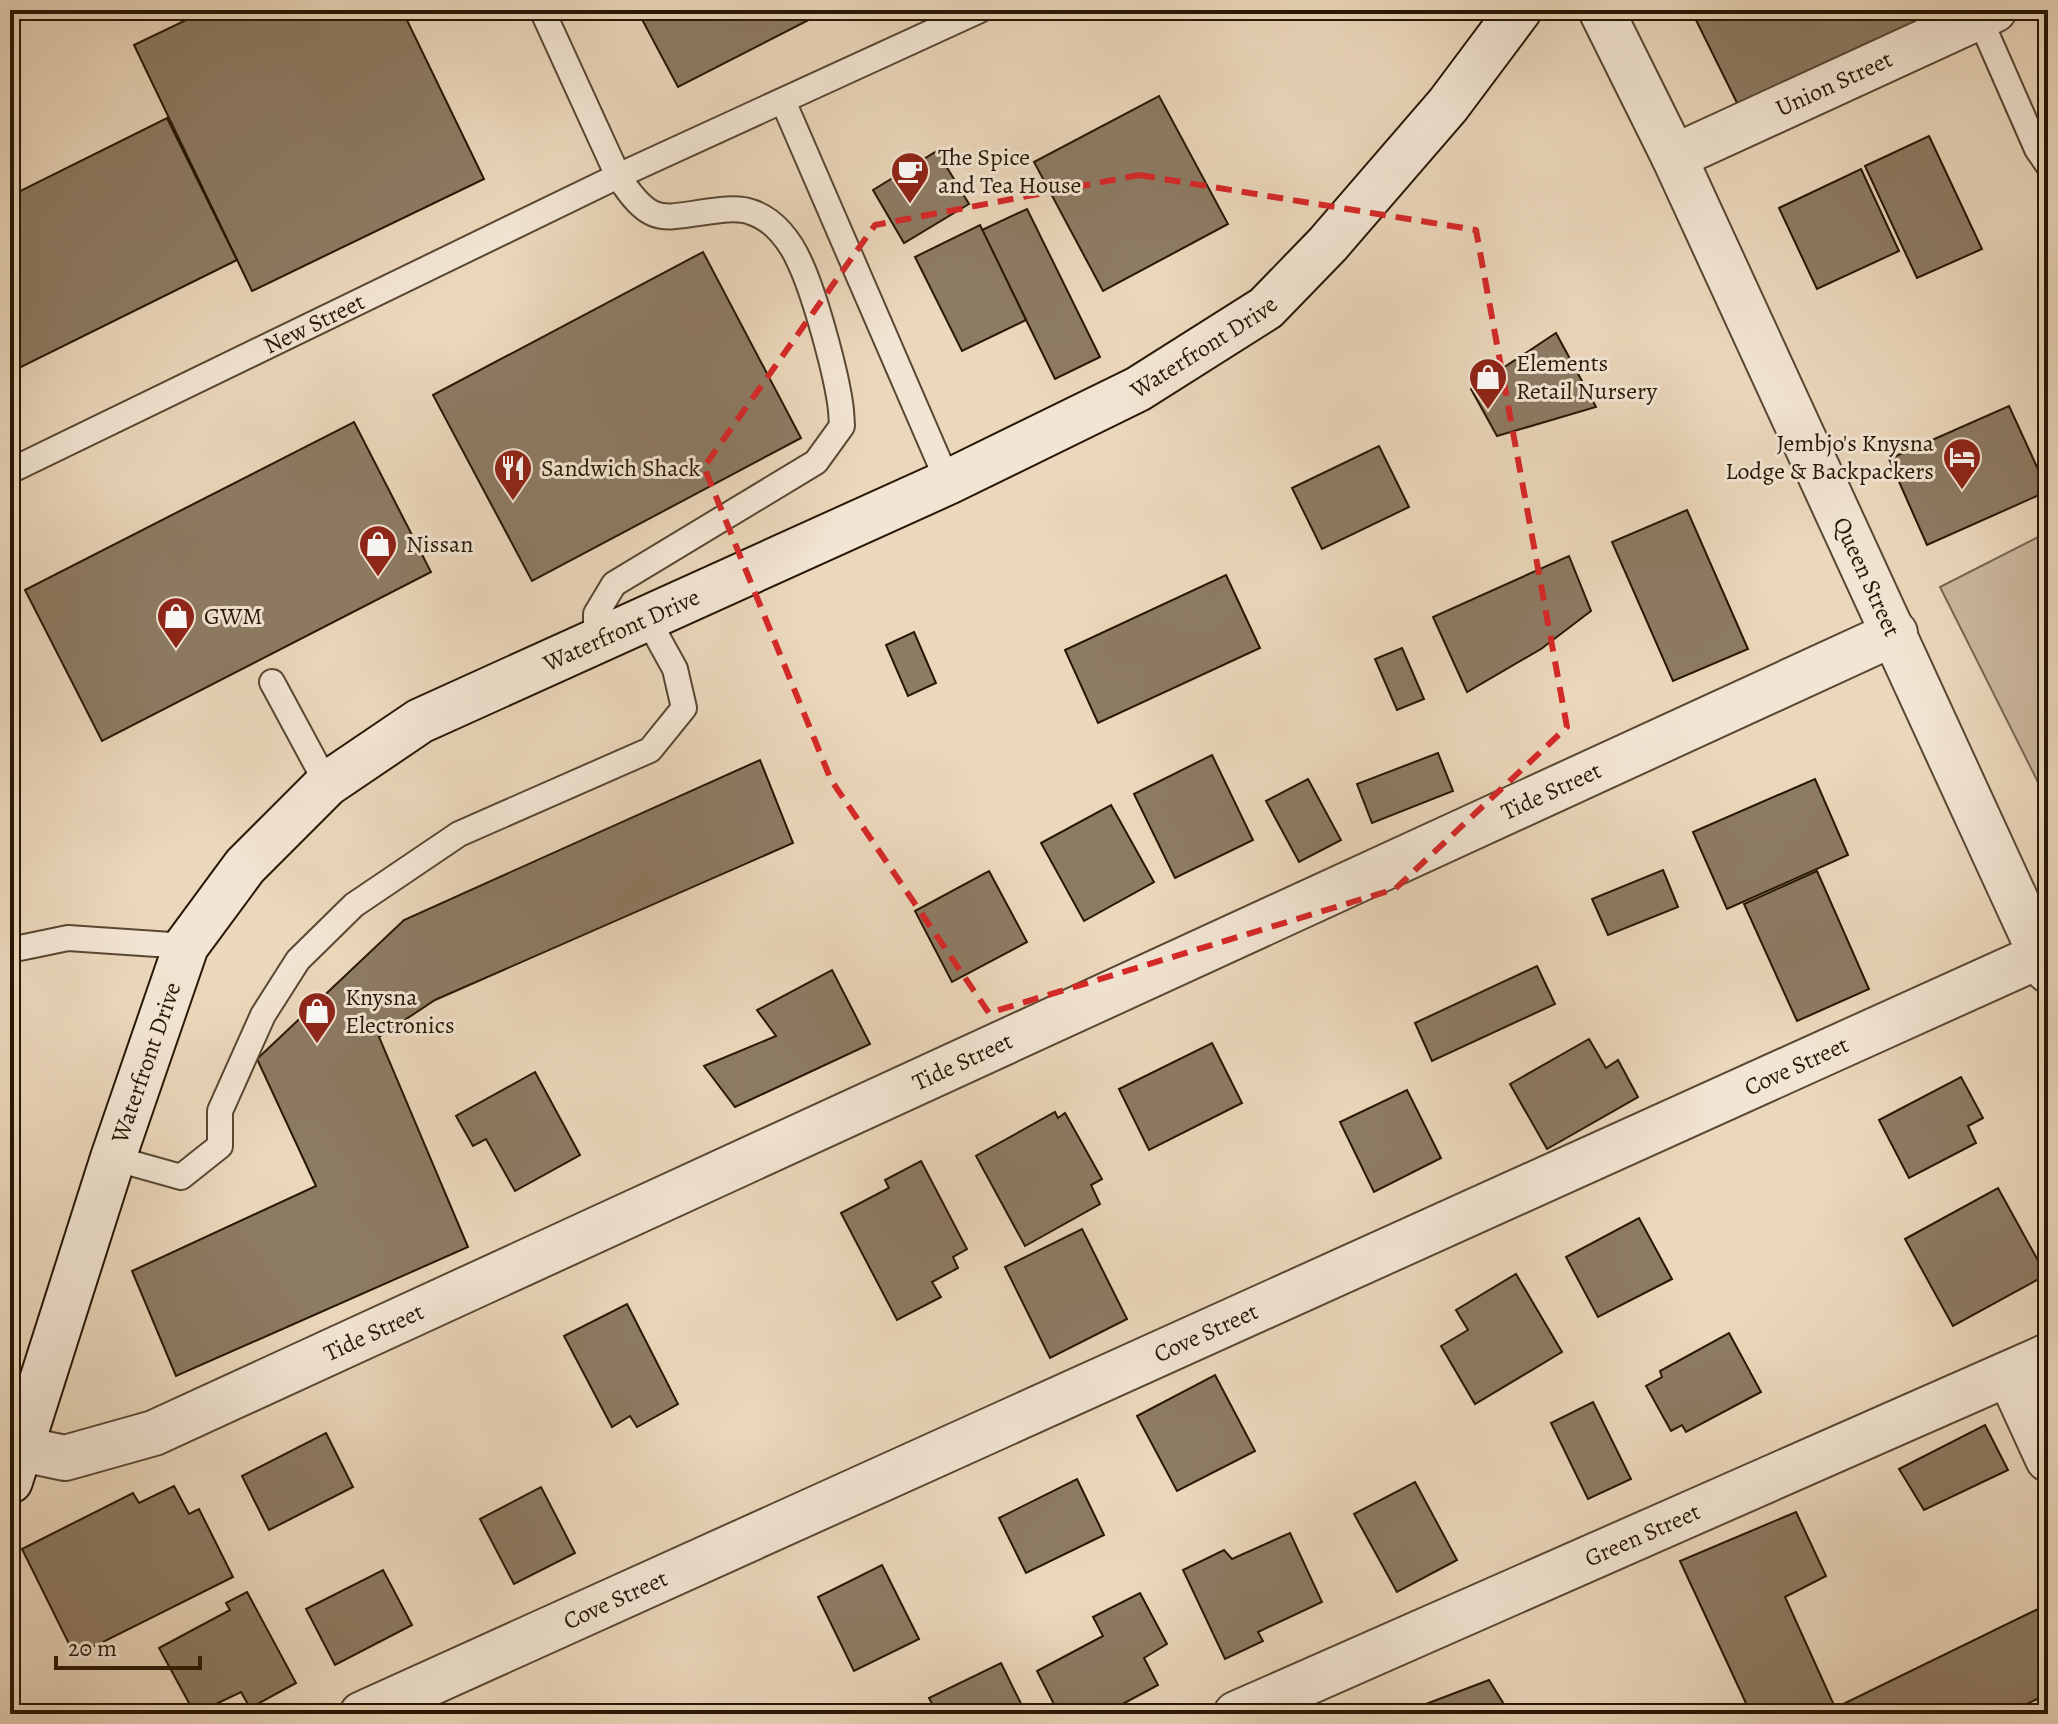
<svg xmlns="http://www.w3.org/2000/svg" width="2058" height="1724" font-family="Alegreya,serif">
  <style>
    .green { fill: #cab69c; stroke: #786650; stroke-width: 2 }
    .building { fill: #8d7b63; stroke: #271704; stroke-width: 2 }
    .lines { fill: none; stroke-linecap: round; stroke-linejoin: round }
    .lane-casing { stroke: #584732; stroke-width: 28 }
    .street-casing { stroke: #584732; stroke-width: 48 }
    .secondary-casing { stroke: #271704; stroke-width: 48 }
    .lane { stroke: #f2e5d3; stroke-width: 24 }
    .street { stroke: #f2e5d3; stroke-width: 44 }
    .secondary { stroke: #f2e5d3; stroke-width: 44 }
    .marked { fill: none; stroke: #d62828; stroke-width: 6; stroke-dasharray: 16 10; stroke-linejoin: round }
    .labels { text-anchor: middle; stroke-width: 6; stroke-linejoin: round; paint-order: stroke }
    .street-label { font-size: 24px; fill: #271704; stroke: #f2e5d3 }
    .poi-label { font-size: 24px; fill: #271704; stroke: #f2e5d3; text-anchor: start }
  </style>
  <rect width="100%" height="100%" fill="#ebd7bb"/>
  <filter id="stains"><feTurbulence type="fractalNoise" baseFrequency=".0025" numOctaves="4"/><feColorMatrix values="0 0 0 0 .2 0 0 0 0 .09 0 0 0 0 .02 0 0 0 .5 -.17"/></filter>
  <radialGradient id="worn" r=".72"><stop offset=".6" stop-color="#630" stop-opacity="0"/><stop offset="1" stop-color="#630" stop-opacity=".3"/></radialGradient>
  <path class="green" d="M2048,532V802L1940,587Z"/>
  <g class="building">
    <path d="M207,10H402L484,179L252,291L134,45Z"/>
    <path d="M637,10H828L678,87Z"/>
    <path d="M1691,10H1947L1741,111Z"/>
    <path d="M1159,96L1228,224L1103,291L1034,162Z"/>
    <path d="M167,118L237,260L13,371L10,365V196Z"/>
    <path d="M1929,136L1982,249L1917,278L1865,166Z"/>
    <path d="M937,151L969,204L904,243L873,190Z"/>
    <path d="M1861,169L1899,251L1817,289L1779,208Z"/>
    <path d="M1027,209L1100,357L1055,379L982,230Z"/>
    <path d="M980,225L1026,320L962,351L915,257Z"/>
    <path d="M703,252L801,438L532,581L433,395Z"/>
    <path d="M1556,333L1596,407L1497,436L1471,389Z"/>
    <path d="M2009,406L2048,491L1927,545L1889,459Z"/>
    <path d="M354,422L431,572L102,741L25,590Z"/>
    <path d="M1379,446L1409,507L1322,549L1292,488Z"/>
    <path d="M1687,510L1748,649L1673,681L1612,542Z"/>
    <path d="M1569,556L1591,611L1541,649L1467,692L1433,617Z"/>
    <path d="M1226,575L1260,648L1098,723L1065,650Z"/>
    <path d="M914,632L936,683L908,696L886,645Z"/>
    <path d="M1402,648L1424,699L1397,710L1375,659Z"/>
    <path d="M1438,753L1453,791L1372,823L1357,784Z"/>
    <path d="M1212,755L1253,840L1175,878L1134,794Z"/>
    <path d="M760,760L793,843L435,1000L379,1037L468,1247L176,1376L132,1271L316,1186L257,1059L404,920Z"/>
    <path d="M1308,779L1341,840L1299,862L1266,801Z"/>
    <path d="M1815,779L1848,855L1727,909L1693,832Z"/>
    <path d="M1111,805L1154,882L1084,921L1041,843Z"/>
    <path d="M1663,870L1678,907L1608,935L1592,899Z"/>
    <path d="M989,871L1027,942L952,982L915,911Z"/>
    <path d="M1817,871L1869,989L1797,1021L1744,904Z"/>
    <path d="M1537,966L1555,1004L1432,1061L1415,1023Z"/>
    <path d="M832,970L870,1044L735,1107L704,1066L776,1036L757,1010Z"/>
    <path d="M1589,1039L1606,1068L1618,1060L1638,1097L1547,1149L1510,1084Z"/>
    <path d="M1212,1043L1242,1103L1149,1150L1119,1089Z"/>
    <path d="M535,1072L580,1155L515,1191L486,1139L473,1146L456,1116Z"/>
    <path d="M1961,1077L1983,1118L1968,1126L1976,1143L1909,1178L1879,1120Z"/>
    <path d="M1407,1090L1441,1158L1374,1192L1340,1122Z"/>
    <path d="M1055,1112L1058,1118L1065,1113L1102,1179L1091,1185L1100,1204L1025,1246L976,1156Z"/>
    <path d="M921,1161L967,1249L953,1257L958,1268L932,1282L941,1297L897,1320L841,1213L889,1188L885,1180Z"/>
    <path d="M1998,1188L2046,1275L1953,1326L1905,1239Z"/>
    <path d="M1639,1218L1672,1279L1598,1317L1566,1257Z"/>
    <path d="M1082,1229L1127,1319L1050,1358L1005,1267Z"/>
    <path d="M1516,1274L1562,1352L1475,1404L1441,1346L1468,1330L1456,1310Z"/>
    <path d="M627,1304L678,1404L637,1427L630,1416L612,1427L564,1336Z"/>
    <path d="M1729,1333L1761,1392L1686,1432L1682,1425L1671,1431L1646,1386L1662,1377L1660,1371Z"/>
    <path d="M1215,1375L1255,1451L1177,1491L1137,1416Z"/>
    <path d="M1593,1402L1631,1479L1588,1499L1551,1423Z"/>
    <path d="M1985,1425L2008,1470L1924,1510L1899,1469Z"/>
    <path d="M326,1433L353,1487L269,1530L242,1476Z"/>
    <path d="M1077,1479L1104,1535L1026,1573L999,1518Z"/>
    <path d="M1415,1482L1457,1560L1397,1592L1354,1514Z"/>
    <path d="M174,1486L189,1514L199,1509L233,1577L75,1656L22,1549L133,1493L139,1503Z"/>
    <path d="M541,1487L575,1553L514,1584L480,1519Z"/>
    <path d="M1796,1512L1826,1576L1785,1597L1838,1714H1751L1680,1561Z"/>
    <path d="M1290,1533L1322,1602L1258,1632L1263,1641L1225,1659L1183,1570L1224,1550L1232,1559Z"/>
    <path d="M882,1565L919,1639L854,1671L818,1597Z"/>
    <path d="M383,1570L412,1625L335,1665L306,1609Z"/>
    <path d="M247,1592L296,1683L250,1708L241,1692L195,1714L159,1648L230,1610L226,1603Z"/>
    <path d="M1140,1593L1167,1644L1144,1658L1158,1685L1104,1714H1059L1037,1671L1103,1636L1093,1617Z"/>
    <path d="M2038,1609L2048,1630V1694L2005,1714H1838L1835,1708Z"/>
    <path d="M1001,1663L1026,1714H937L929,1698Z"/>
    <path d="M1489,1680L1510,1714L1405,1712Z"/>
  </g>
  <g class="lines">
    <defs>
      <g id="lane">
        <path d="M542,10L618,176C654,231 663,216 721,210C730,209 743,209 751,212C774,219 791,242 800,263C815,295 837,375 841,410L842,426L816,462L614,584L596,614V640"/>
        <path d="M1979,17L2037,149L2048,165"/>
        <path d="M783,101L948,482"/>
        <path id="s1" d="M10,471L618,176L980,10"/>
        <path d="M272,682L327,784"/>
        <path d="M10,950L68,938L186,946"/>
        <path d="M113,1158L181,1177L220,1146V1111L263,1015L298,960L354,905L459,834L650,750L684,708L675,669L648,620"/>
      </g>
      <g id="street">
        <path id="s2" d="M1601,10L1674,157L2048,970"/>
        <path id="s3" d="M1674,157L1994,10"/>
        <path d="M2009,1374L2048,1459"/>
        <path id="s4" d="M22,1449L65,1458L154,1433L1895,633"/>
        <path id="s5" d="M362,1714L2048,952"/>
        <path id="s6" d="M1236,1714L2048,1356"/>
      </g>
      <g id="secondary">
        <path id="s7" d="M10,1481L113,1158L186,946L245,866L327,784L420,721L948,482L1138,389L1266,308L1328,244L1448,105L1519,10"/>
      </g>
    </defs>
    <use href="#lane" class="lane-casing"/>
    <use href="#street" class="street-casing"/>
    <use href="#secondary" class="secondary-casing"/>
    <use href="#lane" class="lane"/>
    <use href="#street" class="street"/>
    <use href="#secondary" class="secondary"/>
  </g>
  <path class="marked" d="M1139,175L1476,230L1567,727L1395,889L989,1013L831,780L704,467L875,225Z"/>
  <defs>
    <symbol id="cafe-pin" viewBox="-11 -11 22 30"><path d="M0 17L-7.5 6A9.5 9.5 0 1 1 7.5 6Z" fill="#8f2418" stroke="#f2e5d3"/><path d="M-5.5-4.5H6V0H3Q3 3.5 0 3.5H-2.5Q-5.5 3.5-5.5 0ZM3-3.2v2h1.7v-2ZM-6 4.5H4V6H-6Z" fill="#fff"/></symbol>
    <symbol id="shop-pin" viewBox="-11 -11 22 30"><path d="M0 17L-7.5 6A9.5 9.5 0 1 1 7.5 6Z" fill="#8f2418" stroke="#f2e5d3"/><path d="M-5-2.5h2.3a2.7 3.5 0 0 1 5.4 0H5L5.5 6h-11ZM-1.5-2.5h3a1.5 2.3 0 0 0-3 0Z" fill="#fff"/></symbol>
    <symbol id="hotel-pin" viewBox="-11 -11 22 30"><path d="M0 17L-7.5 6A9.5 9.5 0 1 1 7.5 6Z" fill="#8f2418" stroke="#f2e5d3"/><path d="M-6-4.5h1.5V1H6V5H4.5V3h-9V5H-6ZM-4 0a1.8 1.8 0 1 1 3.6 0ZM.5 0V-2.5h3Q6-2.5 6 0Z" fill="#fff"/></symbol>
    <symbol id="restaurant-pin" viewBox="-11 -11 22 30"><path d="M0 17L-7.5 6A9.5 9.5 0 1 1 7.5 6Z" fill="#8f2418" stroke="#f2e5d3"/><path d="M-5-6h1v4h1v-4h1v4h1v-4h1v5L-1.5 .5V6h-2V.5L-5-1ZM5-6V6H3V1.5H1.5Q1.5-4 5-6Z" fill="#fff"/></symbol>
  </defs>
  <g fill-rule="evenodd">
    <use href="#cafe-pin" x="888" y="149" width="44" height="60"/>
    <use href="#shop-pin" x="1466" y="355" width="44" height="60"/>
    <use href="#hotel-pin" x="1940" y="435" width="44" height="60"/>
    <use href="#restaurant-pin" x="491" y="446" width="44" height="60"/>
    <use href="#shop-pin" x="356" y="522" width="44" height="60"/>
    <use href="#shop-pin" x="154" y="594" width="44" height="60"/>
    <use href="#shop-pin" x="295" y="989" width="44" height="60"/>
  </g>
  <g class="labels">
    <g class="street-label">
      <text dy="8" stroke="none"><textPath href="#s3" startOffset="176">Union Street</textPath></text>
      <text dy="8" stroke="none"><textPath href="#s1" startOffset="338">New Street</textPath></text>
      <text dy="8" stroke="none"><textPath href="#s7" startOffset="1760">Waterfront Drive</textPath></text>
      <text dy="8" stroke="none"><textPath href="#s2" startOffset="626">Queen Street</textPath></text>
      <text dy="8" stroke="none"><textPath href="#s7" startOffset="1112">Waterfront Drive</textPath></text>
      <text dy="8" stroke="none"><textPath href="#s4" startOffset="1674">Tide Street</textPath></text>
      <text dy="8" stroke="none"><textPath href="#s4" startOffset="1026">Tide Street</textPath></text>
      <text dy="8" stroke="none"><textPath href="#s7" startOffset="440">Waterfront Drive</textPath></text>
      <text dy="8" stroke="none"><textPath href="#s5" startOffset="1574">Cove Street</textPath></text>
      <text dy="8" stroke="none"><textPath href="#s4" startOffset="378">Tide Street</textPath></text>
      <text dy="8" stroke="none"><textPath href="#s5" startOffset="926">Cove Street</textPath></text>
      <text dy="8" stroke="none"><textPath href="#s6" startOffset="444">Green Street</textPath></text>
      <text dy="8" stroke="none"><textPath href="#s5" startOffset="278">Cove Street</textPath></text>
    </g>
    <g class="poi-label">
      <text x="938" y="165">The Spice<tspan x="938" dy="28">and Tea House</tspan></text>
      <text x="1516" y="371">Elements<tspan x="1516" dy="28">Retail Nursery</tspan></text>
      <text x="1934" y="451" text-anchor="end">Jembjo's Knysna<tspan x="1934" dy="28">Lodge &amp; Backpackers</tspan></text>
      <text x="541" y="476">Sandwich Shack</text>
      <text x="406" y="552">Nissan</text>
      <text x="204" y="624">GWM</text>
      <text x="345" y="1005">Knysna<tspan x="345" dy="28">Electronics</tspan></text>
    </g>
  </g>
  <rect width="2058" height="1724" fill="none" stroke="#ebd7bb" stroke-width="40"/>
  <rect x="12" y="12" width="2034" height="1700" fill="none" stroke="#271704" stroke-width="4"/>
  <rect x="20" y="20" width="2018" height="1684" fill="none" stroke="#271704" stroke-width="2"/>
  <path d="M56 1656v12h144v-12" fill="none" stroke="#271704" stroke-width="4"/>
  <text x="68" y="1656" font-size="24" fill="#271704" stroke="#f2e5d3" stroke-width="6" paint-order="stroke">20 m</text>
  <rect width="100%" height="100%" filter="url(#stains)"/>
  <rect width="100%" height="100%" fill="url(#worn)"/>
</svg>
